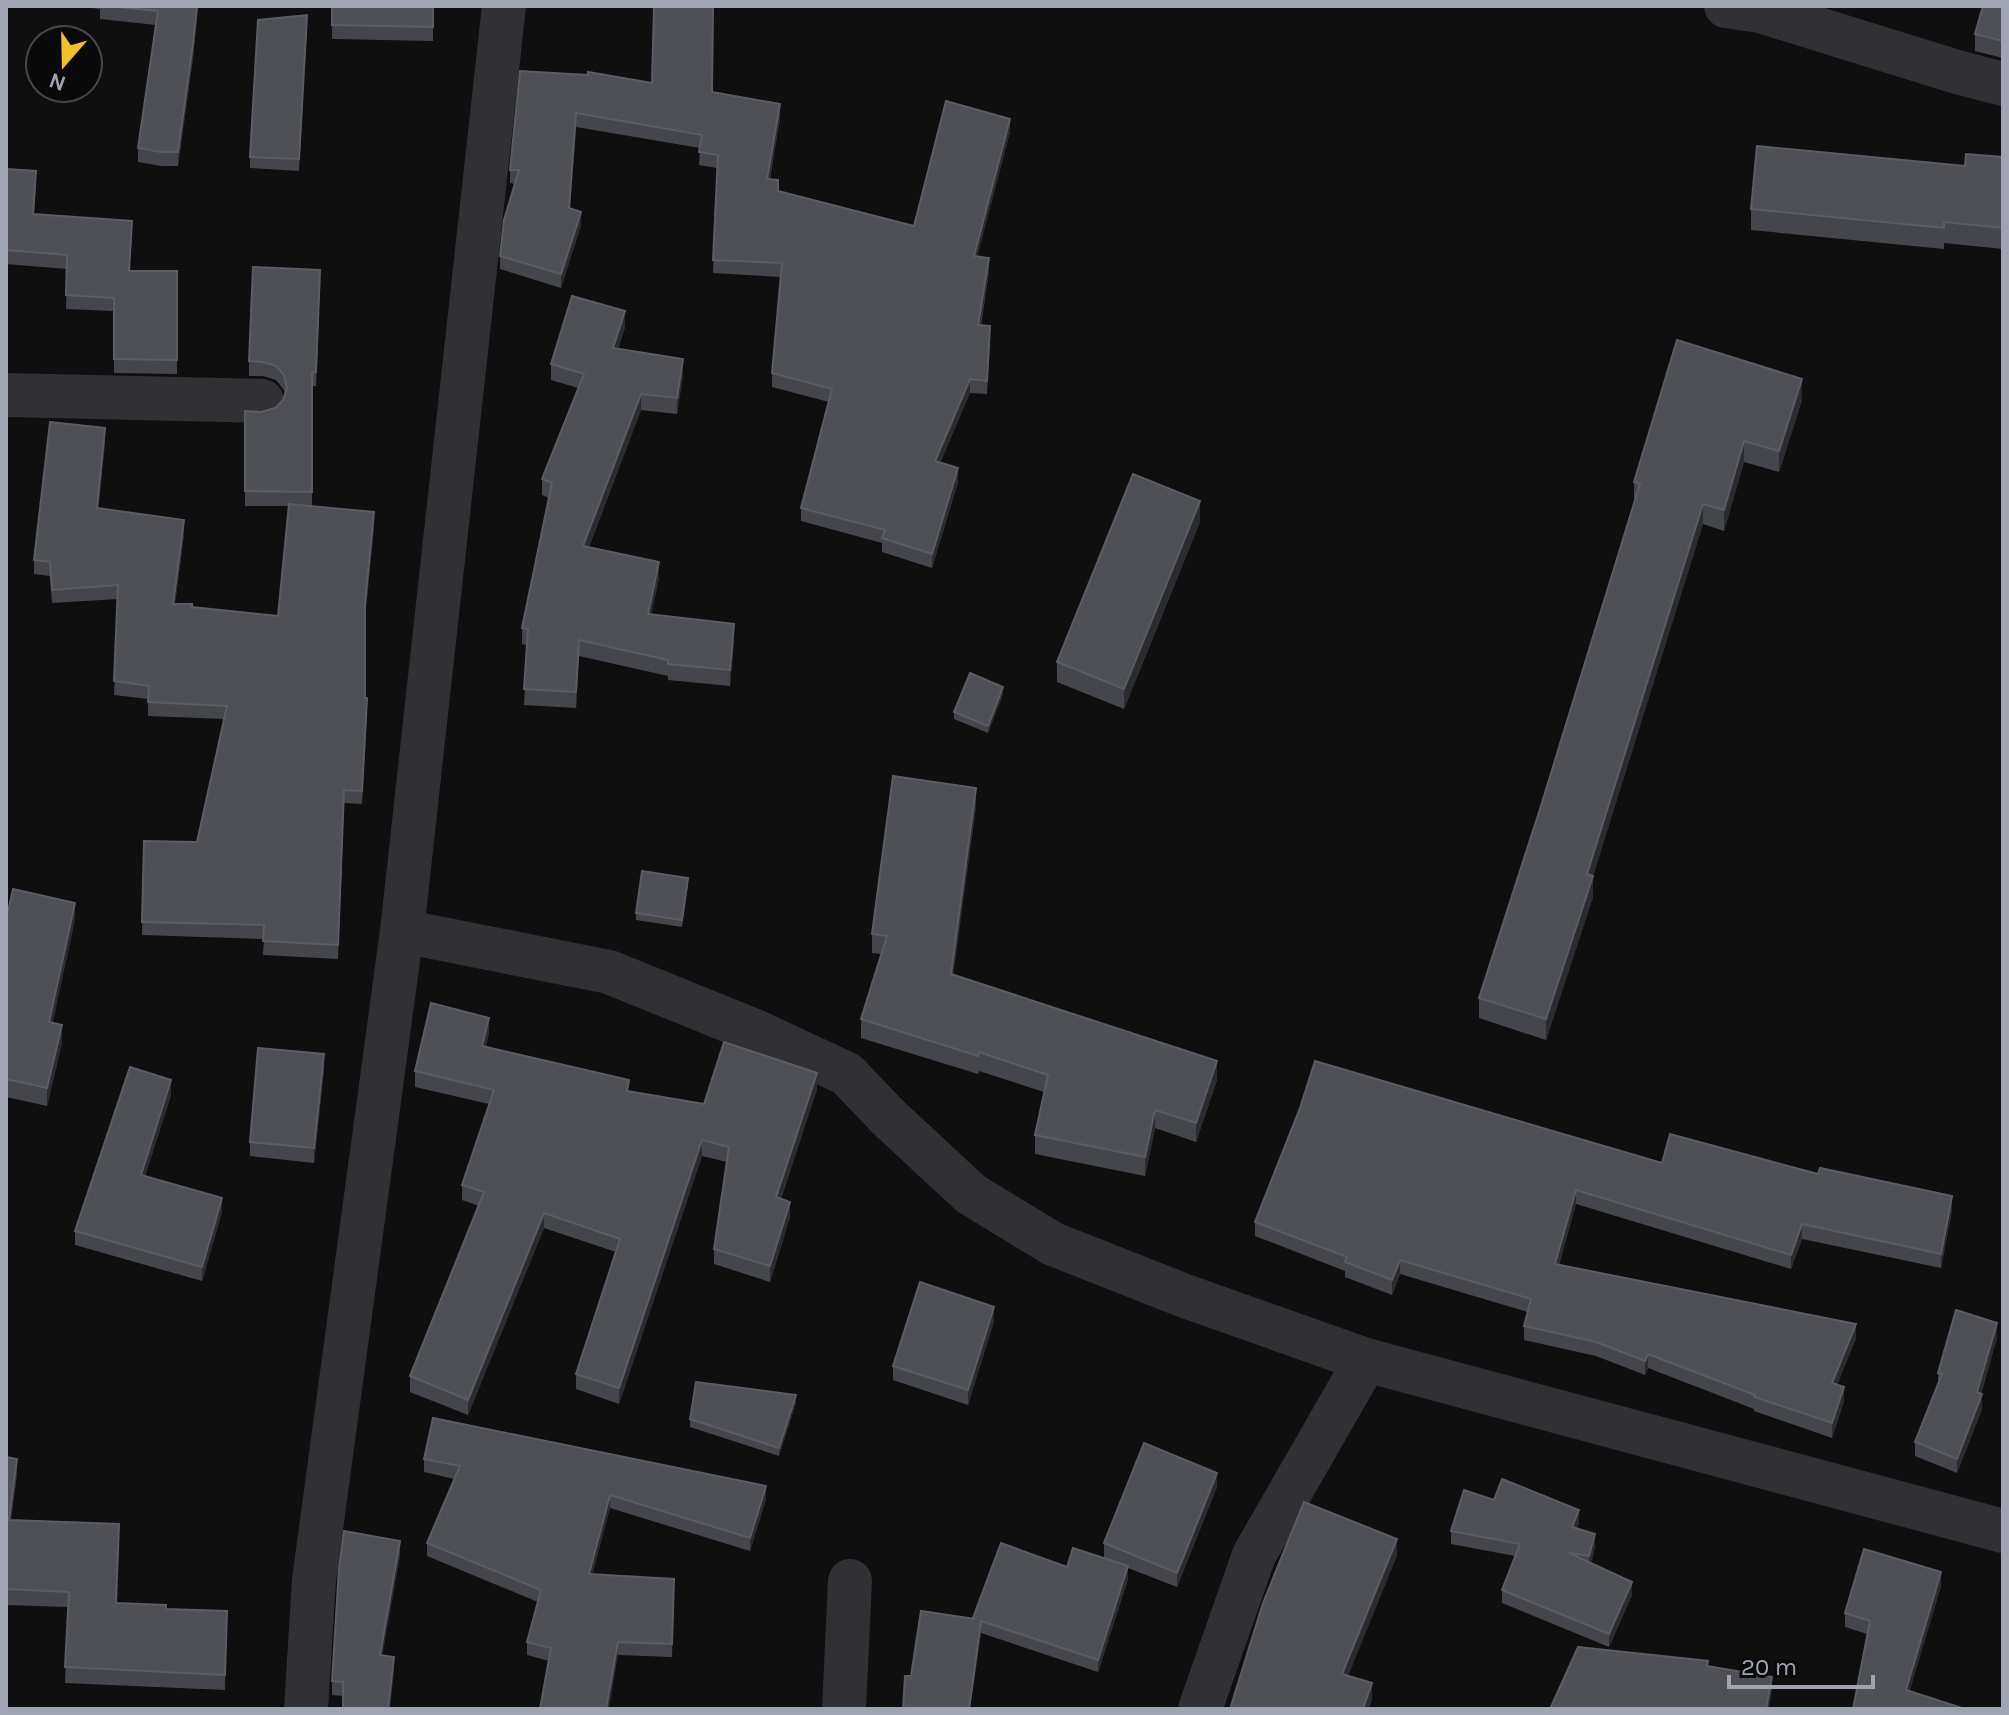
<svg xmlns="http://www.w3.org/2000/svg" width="2009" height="1715" font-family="Karla,sans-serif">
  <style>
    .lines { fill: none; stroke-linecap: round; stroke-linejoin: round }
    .street { stroke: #303035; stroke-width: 44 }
    .wall { fill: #45464b }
    .shaded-wall { fill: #2b2c2f }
    .building { fill: #4f5056; stroke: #5b5d64; stroke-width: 2 }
  </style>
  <rect width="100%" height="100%" fill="#0f0f10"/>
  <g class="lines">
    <g class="street">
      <path d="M1726,6L1760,11L1957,72L2003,84"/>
      <path d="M6,395L262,401"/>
      <path d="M402,931L609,972L757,1032L847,1074L888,1117L971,1194L1053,1244L1185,1296L1366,1360"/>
      <path d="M306,1709L314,1580L402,931L504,6"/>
      <path d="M844,1709L850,1581"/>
      <path d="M1200,1709L1254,1555L1366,1360L2003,1531"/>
    </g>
  </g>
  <g class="wall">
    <path d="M75,6H198L193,58L178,166H161L138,162V148L156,25L100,19V9Z"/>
    <path d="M332,6H433V41L332,39Z"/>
    <path d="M2003,6V58L1975,51V34Z"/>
    <path d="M307,27L299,171L250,168V157Z"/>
    <path d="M520,71L652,83L712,92L780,118L770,179L778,191L914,226L1010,132L977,256L989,272L981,325L990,339L987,394L970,393L940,463L958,482L932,568L882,552V543L801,521V508L829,402L772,387V373L781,277L713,273L717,168L699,165L700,148L576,127L570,208L581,225L561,288L500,269V256L515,184L510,183V170Z"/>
    <path d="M2003,157V249L1944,243V249L1751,230V209L1965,166Z"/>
    <path d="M6,169L36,184L34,214L132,235L129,271H177V374L114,373V311L66,309L67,269L6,264Z"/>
    <path d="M320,284L316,386H312V506L374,526L365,618V698L367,712L362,804L344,803L338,959L263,955L264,939L142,935L144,841L197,842L224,719L148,716V699L114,695L118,599L52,603L50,576L34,574V560L105,442L98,509L184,534L175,604L192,607L278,616L289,506H245V411L261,412L275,408L283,400L285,394L284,390L276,380L263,376H249V361Z"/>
    <path d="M625,327L618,349L683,375L677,414L641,410L589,547L659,578L651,615L734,640L730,686L668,680V676L579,656L576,708L524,705L527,645L522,644V628L549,498L542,495V479L578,388L551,380V364Z"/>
    <path d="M1802,400L1779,472L1744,462L1724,531L1703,524L1593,876V897L1546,1040L1479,1018V998L1540,809L1634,503V482Z"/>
    <path d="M1200,522L1124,709L1057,682V662Z"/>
    <path d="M1003,694L988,733L954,719V712Z"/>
    <path d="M976,806L953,975L1217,1080L1196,1142L1155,1128L1145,1176L1035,1154V1135L1044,1092L979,1071L978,1074L861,1038V1019L881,954L872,953V934Z"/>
    <path d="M688,885L682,927L636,920V913Z"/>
    <path d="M75,920L52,1023L62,1043L47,1106L6,1097V921Z"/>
    <path d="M489,1033L486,1046L629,1091L704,1104L817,1089L781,1199L790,1217L770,1282L714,1264V1249L727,1162L702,1156L619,1404L576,1389V1374L616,1252L544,1228L468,1415L410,1392V1376L479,1206L462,1200V1185L489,1104L415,1087V1071Z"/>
    <path d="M324,1069L314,1163L250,1156V1142Z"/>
    <path d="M171,1095L145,1176L222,1212L202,1281L75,1245V1231Z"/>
    <path d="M1662,1163L1952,1210L1941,1268L1802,1239L1791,1269L1576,1204L1559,1265L1856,1338L1837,1385L1844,1401L1832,1438L1754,1411V1409L1648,1368L1645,1375L1596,1356L1524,1340V1326L1528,1312L1400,1274L1392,1295L1345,1277V1271L1255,1236V1222Z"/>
    <path d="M994,1321L968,1405L893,1380V1366Z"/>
    <path d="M1997,1338L1981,1394L1982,1409L1957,1473L1915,1456V1442L1938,1384V1373Z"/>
    <path d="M796,1403L779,1456L690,1427V1419Z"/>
    <path d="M6,1457L17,1474L11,1520L117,1603L166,1609L227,1611L225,1690L65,1683L68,1607L6,1605Z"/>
    <path d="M424,1459L766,1499L750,1551L610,1508L592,1574L674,1592L672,1657L618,1655L549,1661L527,1655V1642L538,1602L427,1556V1543L454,1479L424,1472Z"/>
    <path d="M1217,1487L1177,1587L1128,1568V1579L1098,1672L981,1633L970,1709H903L911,1676L973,1619L1067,1567L1104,1558V1543Z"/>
    <path d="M1494,1500L1579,1523L1577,1528L1595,1547L1591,1563L1632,1595L1609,1647L1502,1603V1590L1515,1556L1451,1544V1531Z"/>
    <path d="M400,1555L382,1655L394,1671L343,1696L332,1695V1681Z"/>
    <path d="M1941,1586L1909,1691L1853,1709L1867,1634L1845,1627V1613Z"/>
  </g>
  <g class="shaded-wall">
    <path d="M197,6H198L193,58L178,166V152Z"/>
    <path d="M780,104V118L767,193V179Z"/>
    <path d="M576,113V127L569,222V208Z"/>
    <path d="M1010,119V132L974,269V256Z"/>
    <path d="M581,212V225L561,288V274Z"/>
    <path d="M989,258V272L978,338V325Z"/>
    <path d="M625,311V327L613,365V348Z"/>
    <path d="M683,359V375L677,414V398Z"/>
    <path d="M970,379V393L935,475V461Z"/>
    <path d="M1802,379V400L1779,472V451Z"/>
    <path d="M641,394V410L583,562V546Z"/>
    <path d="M105,428V442L97,522V508Z"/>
    <path d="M1744,441V462L1724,531V510Z"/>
    <path d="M958,468V482L932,568V554Z"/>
    <path d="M1200,501V522L1124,709V689Z"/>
    <path d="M1703,504V524L1587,895V874Z"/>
    <path d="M374,512V526L365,618V604Z"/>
    <path d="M184,520V534L173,617V604Z"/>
    <path d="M659,562V578L648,631V614Z"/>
    <path d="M734,624V640L730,686V670Z"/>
    <path d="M579,640V656L576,708V692Z"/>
    <path d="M1003,687V694L988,733V726Z"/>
    <path d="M976,788V806L951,993V974Z"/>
    <path d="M1593,876V897L1546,1040V1019Z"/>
    <path d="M75,903V920L49,1040V1022Z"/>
    <path d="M489,1018V1033L482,1061V1046Z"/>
    <path d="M62,1025V1043L47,1106V1088Z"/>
    <path d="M324,1054V1069L314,1163V1148Z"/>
    <path d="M1217,1061V1080L1196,1142V1123Z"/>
    <path d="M817,1073V1089L776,1213V1197Z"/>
    <path d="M171,1080V1095L141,1189V1175Z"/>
    <path d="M1155,1110V1128L1145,1176V1157Z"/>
    <path d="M702,1140V1156L619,1404V1388Z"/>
    <path d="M1576,1190V1204L1555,1278V1264Z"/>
    <path d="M1952,1196V1210L1941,1268V1254Z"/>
    <path d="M222,1198V1212L202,1281V1267Z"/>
    <path d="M790,1202V1217L770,1282V1266Z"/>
    <path d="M544,1213V1228L468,1415V1400Z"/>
    <path d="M1802,1224V1239L1791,1269V1255Z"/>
    <path d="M1400,1260V1274L1392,1295V1280Z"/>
    <path d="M994,1307V1321L968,1405V1390Z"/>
    <path d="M1997,1323V1338L1977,1406V1392Z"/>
    <path d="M1856,1324V1338L1832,1397V1383Z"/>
    <path d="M1648,1354V1368L1645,1375V1361Z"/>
    <path d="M1844,1387V1401L1832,1438V1423Z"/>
    <path d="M1982,1394V1409L1957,1473V1459Z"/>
    <path d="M796,1395V1403L779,1456V1448Z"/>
    <path d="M17,1459V1474L9,1535V1520Z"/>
    <path d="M1217,1473V1487L1177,1587V1573Z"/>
    <path d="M766,1486V1499L750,1551V1538Z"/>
    <path d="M610,1495V1508L589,1588V1574Z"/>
    <path d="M1579,1510V1523L1572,1540V1527Z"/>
    <path d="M1595,1534V1547L1589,1569V1556Z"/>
    <path d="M1397,1539V1556L1342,1691V1674Z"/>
    <path d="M400,1541V1555L380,1669V1655Z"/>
    <path d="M1128,1566V1579L1098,1672V1660Z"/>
    <path d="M1941,1572V1586L1906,1704V1690Z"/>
    <path d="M1632,1582V1595L1609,1647V1634Z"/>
    <path d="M981,1621V1633L969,1709L970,1697Z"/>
    <path d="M618,1642V1655L609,1709H606Z"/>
    <path d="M394,1657V1671L390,1709H388Z"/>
    <path d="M1772,1677V1691L1769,1709H1766Z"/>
    <path d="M1372,1683V1700L1369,1709H1363Z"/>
  </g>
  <g class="building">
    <path d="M107,6H197L193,44L178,152H161L138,148L158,11Z"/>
    <path d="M332,6H433V27L332,25Z"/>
    <path d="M654,6H713L712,92L780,104L767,179L778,180V191L914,226L946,101L1010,119L974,256L989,258L978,325L990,326L987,381L970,379L935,461L958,468L932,554L882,538L885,530L801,508L832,389L772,373L782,263L713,260L718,155L699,152L702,135L576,113L569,208L581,212L561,274L500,256L504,220L519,170H510L520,71L588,75V72L652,83Z"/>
    <path d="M1983,6H2003V41L1975,34Z"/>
    <path d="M307,15L299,159L250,157L258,20Z"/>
    <path d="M1757,146L1965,166L1966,154L2003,157V228L1944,222V228L1751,209Z"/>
    <path d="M6,169L36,171L33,214L132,221L129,271H177V360L114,359V298L66,295L67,255L6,250Z"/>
    <path d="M253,267L320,270L316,372H312V492L245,491V411L261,412L275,408L283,400L287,388L284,375L276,366L263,362L249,361Z"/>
    <path d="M572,296L625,311L613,348L683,359L677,398L641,394L583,546L659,562L648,614L734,624L730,670L668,664V660L579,640L576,692L524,689L528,629L522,628L552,483L542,479L584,374L551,364Z"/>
    <path d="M1677,340L1802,379L1779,451L1744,441L1724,510L1703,504L1587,874L1593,876L1546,1019L1479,998L1540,809L1640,484L1634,482Z"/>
    <path d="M50,422L105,428L97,508L184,520L173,604H192V607L278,616L289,504L374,512L365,604V698H367L362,791L344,790L338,945L263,941L264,925L142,922L144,841L197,842L227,706L148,702L149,686L114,681L118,585L52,590L50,562L34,560Z"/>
    <path d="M1133,474L1200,501L1124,689L1057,662Z"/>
    <path d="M970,673L1003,687L988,726L954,712Z"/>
    <path d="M893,776L976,788L951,974L1217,1061L1196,1123L1155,1110L1145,1157L1035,1135L1048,1075L979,1052L978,1056L861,1019L887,936L872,934Z"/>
    <path d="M642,871L688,878L682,920L636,913Z"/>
    <path d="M13,889L75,903L49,1022L62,1025L47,1088L6,1079V921Z"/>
    <path d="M431,1003L489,1018L482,1046L629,1080L627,1091L704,1104L724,1042L817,1073L776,1197L790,1202L770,1266L714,1249L729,1147L702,1140L619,1388L576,1374L620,1239L544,1213L468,1400L410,1376L484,1192L462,1185L494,1090L415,1071Z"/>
    <path d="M258,1048L324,1054L314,1148L250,1142Z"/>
    <path d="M1315,1061L1662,1163L1670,1134L1818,1174L1820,1168L1952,1196L1941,1254L1802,1224L1791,1255L1576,1190L1555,1264L1856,1324L1832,1383L1844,1387L1832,1423L1754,1397L1755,1395L1648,1354L1645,1361L1596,1342L1524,1326L1531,1299L1400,1260L1392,1280L1345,1262L1347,1257L1255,1222L1300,1108Z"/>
    <path d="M130,1067L171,1080L141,1175L222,1198L202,1267L75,1231Z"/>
    <path d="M920,1282L994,1307L968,1390L893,1366Z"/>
    <path d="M1956,1310L1997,1323L1977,1392L1982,1394L1957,1459L1915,1442L1942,1374L1938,1373Z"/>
    <path d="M696,1382L796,1395L779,1448L690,1419Z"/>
    <path d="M433,1418L766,1486L750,1538L610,1495L589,1574L674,1579L672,1644L618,1642L606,1709H540L551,1648L527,1642L541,1590L427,1543L460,1466L424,1459Z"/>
    <path d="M1144,1443L1217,1473L1177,1573L1104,1543Z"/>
    <path d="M6,1457L17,1459L9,1520L119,1524L116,1603L166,1605V1609L227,1611L225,1675L65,1667L69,1592L6,1589Z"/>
    <path d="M1502,1479L1579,1510L1572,1527L1595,1534L1589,1556L1569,1553L1632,1582L1609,1634L1502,1590L1520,1544L1451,1531L1464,1490L1494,1500Z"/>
    <path d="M1304,1502L1397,1539L1342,1674L1372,1683L1363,1709H1230L1263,1603Z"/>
    <path d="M344,1531L400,1541L380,1655L394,1657L388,1709H343V1682L332,1681L339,1568Z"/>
    <path d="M1001,1543L1067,1567L1073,1548L1128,1566L1098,1660L981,1621L969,1709H903L905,1676H911L921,1611L975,1619L973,1618Z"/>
    <path d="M1864,1549L1941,1572L1906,1690L1965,1709H1853L1870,1621L1845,1613Z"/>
    <path d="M1578,1647L1708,1661L1707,1666L1772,1677L1766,1709H1550Z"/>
  </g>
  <rect width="2009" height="1715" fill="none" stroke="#a0a4b1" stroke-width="16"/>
  <g transform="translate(64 64) rotate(200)"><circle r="38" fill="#0a0a0b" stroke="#46484d" stroke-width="2"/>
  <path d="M0-6L14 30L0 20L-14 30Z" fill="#f0c128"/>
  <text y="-12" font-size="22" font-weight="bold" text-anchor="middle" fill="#a0a4b1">N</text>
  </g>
  <path d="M1729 1675v12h144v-12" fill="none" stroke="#a0a4b1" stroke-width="4"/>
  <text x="1741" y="1675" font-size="24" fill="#a0a4b1" stroke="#0a0a0b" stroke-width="6" paint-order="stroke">20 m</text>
</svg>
